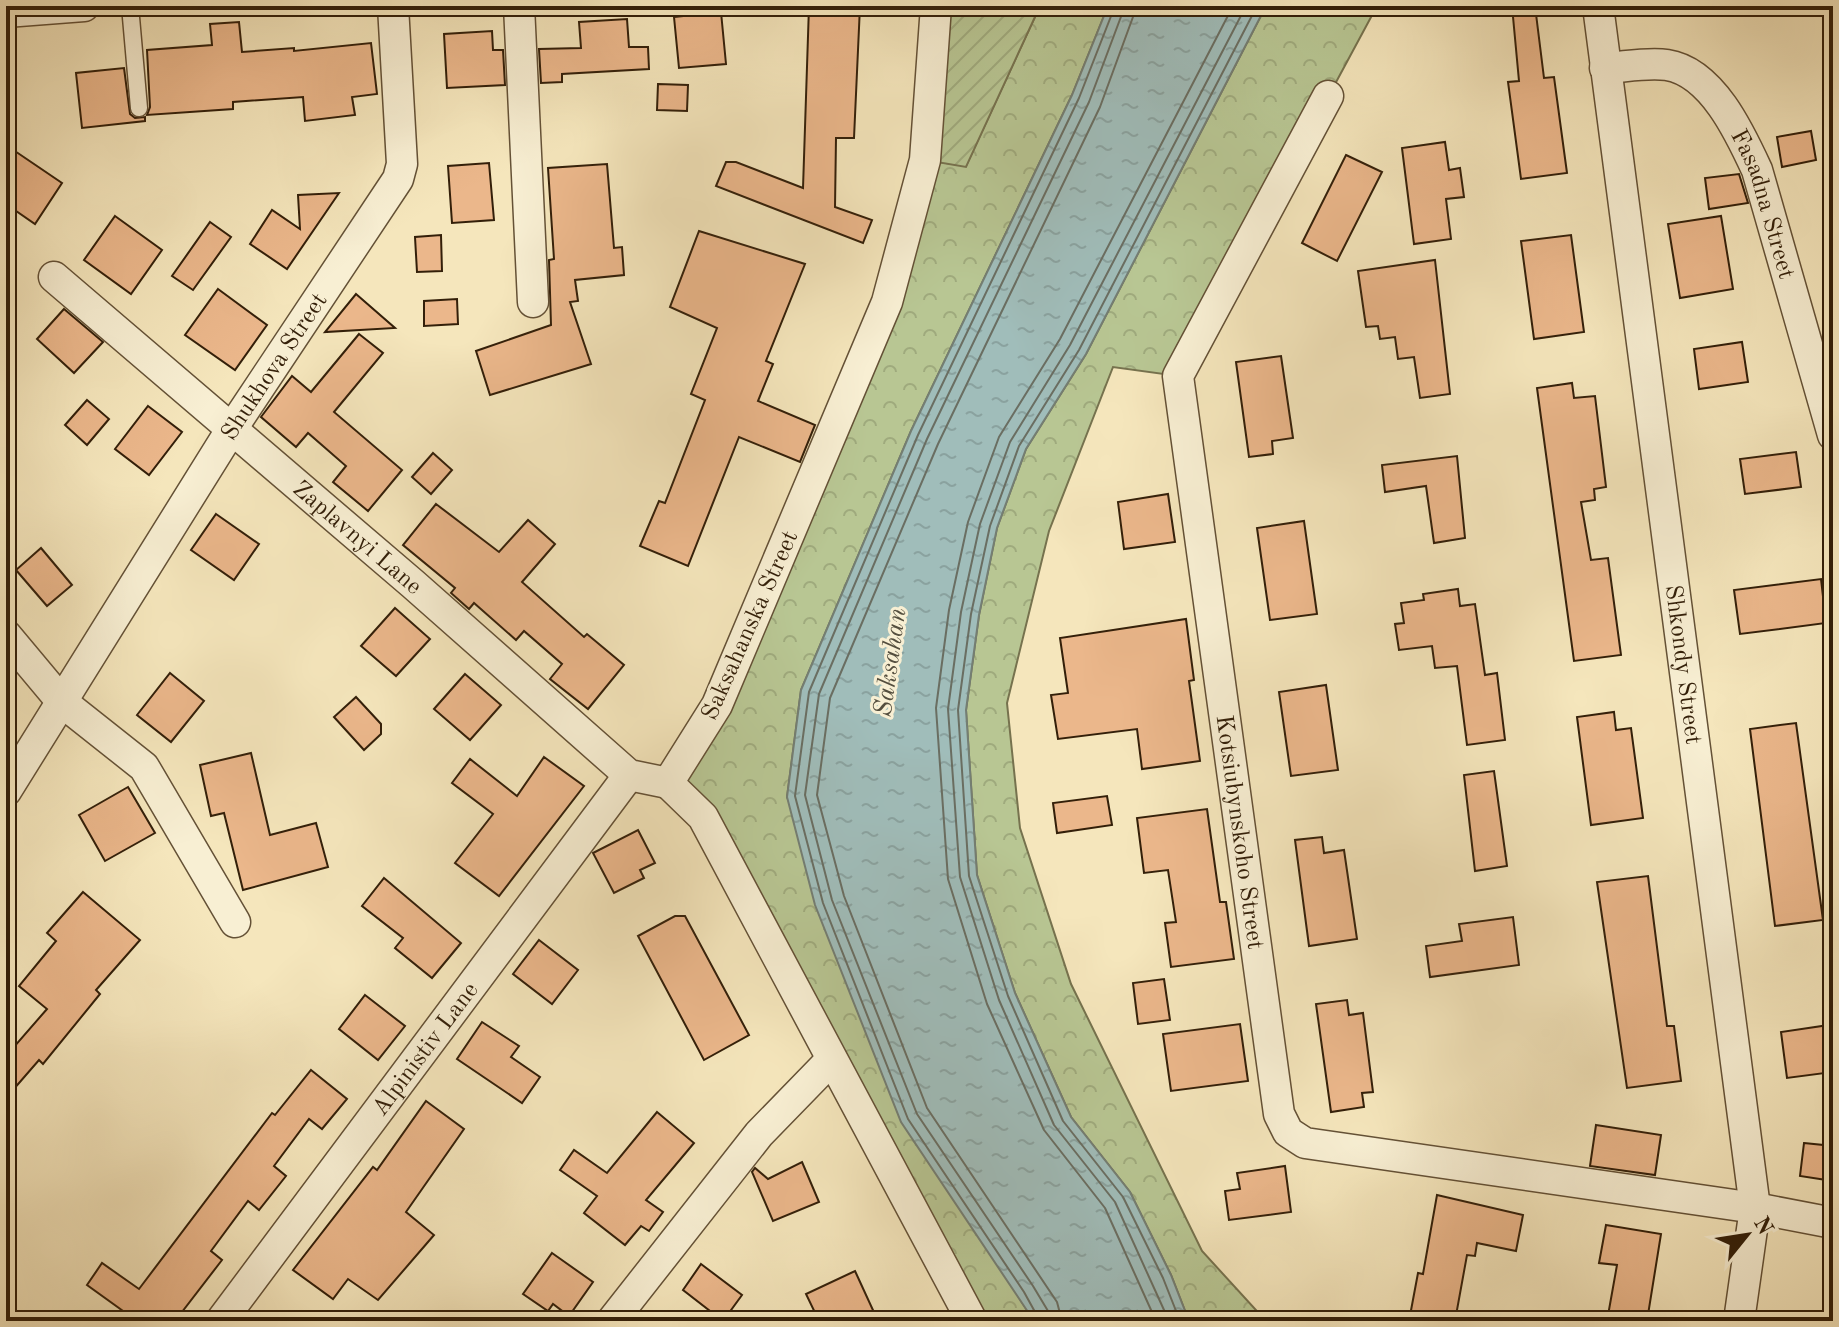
<svg xmlns="http://www.w3.org/2000/svg" width="1839" height="1327" font-family="'Old Standard TT',serif">
  <style>
    .forest { fill: url(#forest-crowns); stroke: #76724e; stroke-width: 2 }
    .garden { fill: url(#garden-furrows); stroke: #76724e; stroke-width: 2 }
    .water { fill: url(#water-ripples); stroke: #747e73; stroke-width: 2 }
    .lines { fill: none; stroke-linecap: round; stroke-linejoin: round }
    .shore { stroke: #6a6e62; stroke-width: 2 }
    .building { fill: #ebb78b; stroke: #331f09; stroke-width: 2 }
    .service-casing { stroke: #645136; stroke-width: 19 }
    .minor-casing { stroke: #645136; stroke-width: 33 }
    .service { stroke: #f8efd3; stroke-width: 16 }
    .minor { stroke: #f8efd3; stroke-width: 30 }
    .labels { text-anchor: middle; stroke-width: 6; stroke-linejoin: round; paint-order: stroke }
    .street-label { font-size: 24px; fill: #331f09; stroke: #f8efd3 }
    .water-label { font-size: 26px; font-style: italic; fill: #544e3e; stroke: #f8efd3 }
  </style>
  <defs>
    <pattern id="forest-crowns" width="20" height="18" patternUnits="userSpaceOnUse" patternTransform="scale(2)"><rect width="20" height="18" fill="#b8c693"/><path d="M2 6a3 3 0 1 1 6 0M12 15a3 3 0 1 1 6 0" fill="none" stroke="#9faa7d"/></pattern>
    <pattern id="garden-furrows" width="10" height="10" patternUnits="userSpaceOnUse" patternTransform="scale(2)"><rect width="10" height="10" fill="#b8c693"/><path d="M-1 1l2-2M0 10L10 0M9 11l2-2" fill="none" stroke="#9faa7d"/></pattern>
    <pattern id="water-ripples" width="26" height="14" patternUnits="userSpaceOnUse" patternTransform="scale(2)"><rect width="26" height="14" fill="#a0bdba"/><path d="M2 4q2-2 4 0t4 0M15 11q2-2 4 0t4 0" fill="none" stroke="#8aa29f"/></pattern>
  </defs>
  <rect width="100%" height="100%" fill="#f5e6bc"/>
  <filter id="stains"><feTurbulence type="fractalNoise" baseFrequency=".0025" numOctaves="4"/><feColorMatrix values="0 0 0 0 .2 0 0 0 0 .09 0 0 0 0 .02 0 0 0 .5 -.17"/></filter>
  <radialGradient id="worn" r=".72"><stop offset=".6" stop-color="#630" stop-opacity="0"/><stop offset="1" stop-color="#630" stop-opacity=".3"/></radialGradient>
  <g class="forest">
    <path d="M1040,6H1108L1072,95L911,431L801,690L787,797L1018,1296L1034,1321H972L668,783L887,302L925,160L966,166Z"/>
    <path d="M1266,6H1377L1178,376L1113,367L1049,531L1007,703L1020,828L1071,984L1202,1251L1266,1321H1189L1171,1275L1130,1192L1071,1117L1015,993L977,875L966,710L979,615L997,528L1026,449L1086,354Z"/>
  </g>
  <path class="garden" d="M936,6H1040L966,167L925,160Z"/>
  <path class="water" d="M1108,6H1266L1086,354L1026,449L997,528L979,615L966,710L977,875L1015,993L1071,1117L1130,1192L1171,1275L1189,1321H1034L901,1122L815,905L787,797L801,690L911,431L1072,95Z"/>
  <g class="lines">
    <g class="shore">
      <path d="M1040,1321L1024,1292L908,1119L823,903L795,796L809,692L918,435L1079,98L1115,6"/>
      <path d="M1050,1321L1048,1311L1033,1286L917,1114L832,900L805,795L819,694L927,439L1089,102L1125,6"/>
      <path d="M1062,1321L1057,1302L927,1108L844,896L817,795L830,698L938,444L1100,107L1137,6"/>
      <path d="M1156,1321L1105,1208L1044,1130L987,1004L948,879L936,708L949,610L968,522L999,437L1060,339L1233,6"/>
      <path d="M1169,1321L1115,1202L1054,1125L999,1000L960,877L948,709L961,612L980,524L1010,442L1070,345L1246,6"/>
      <path d="M1180,1321L1163,1278L1123,1197L1063,1121L1008,996L969,876L958,710L971,614L990,526L1019,446L1079,350L1257,6"/>
    </g>
  </g>
  <g class="building">
    <path d="M809,6H860L854,138H836L835,207L872,220L863,243L716,186L726,162H736L803,188Z"/>
    <path d="M1512,6H1535L1544,78L1554,77L1567,173L1521,179L1508,82L1519,81Z"/>
    <path d="M721,12L726,64L679,68L674,17Z"/>
    <path d="M627,19L629,47H648L649,69L562,74V82L541,83L539,49L581,48L579,22Z"/>
    <path d="M239,22L242,52L294,48V51L371,43L377,94L352,97L355,115L305,121L303,97L233,102V109L147,115L150,107L147,50L212,45L210,24Z"/>
    <path d="M492,31L493,50H503L505,85L447,88L444,34Z"/>
    <path d="M124,68L130,114L135,118L145,117V121L82,128L76,73Z"/>
    <path d="M658,84L688,85L687,111L657,110Z"/>
    <path d="M1811,131L1816,160L1782,167L1777,137Z"/>
    <path d="M1445,142L1449,170L1460,168L1464,197L1446,199L1451,239L1414,244L1402,148Z"/>
    <path d="M6,145L62,183L35,224L6,204Z"/>
    <path d="M1346,155L1382,172L1337,261L1302,243Z"/>
    <path d="M489,163L494,220L452,223L448,166Z"/>
    <path d="M607,164L614,248L622,247L624,275L575,280L578,301L570,302L591,364L490,395L476,351L551,325L549,260L554,259L548,168Z"/>
    <path d="M1739,174L1748,203L1709,209L1705,178Z"/>
    <path d="M339,193L287,269L250,244L272,210L300,229L298,195Z"/>
    <path d="M115,216L162,250L131,294L84,260Z"/>
    <path d="M1721,216L1733,289L1680,298L1668,224Z"/>
    <path d="M210,222L231,237L193,290L172,276Z"/>
    <path d="M699,231L805,264L766,361L773,364L758,401L815,425L800,462L739,437L688,566L640,546L659,501L665,503L705,400L691,394L717,328L670,307Z"/>
    <path d="M441,235L442,271L417,272L415,237Z"/>
    <path d="M1571,235L1584,332L1534,339L1521,241Z"/>
    <path d="M1435,260L1450,394L1420,398L1414,357L1398,359L1395,337L1380,339L1378,326L1366,327L1358,271Z"/>
    <path d="M218,289L267,325L235,370L185,335Z"/>
    <path d="M356,294L395,328L325,332Z"/>
    <path d="M457,299L458,324L424,326V301Z"/>
    <path d="M64,309L103,342L74,373L37,339Z"/>
    <path d="M359,334L383,353L334,412L402,470L368,511L333,482L346,466L308,433L296,447L261,417L292,376L311,392Z"/>
    <path d="M1742,342L1748,382L1699,389L1694,349Z"/>
    <path d="M1281,356L1293,438L1272,441L1273,454L1249,457L1236,362Z"/>
    <path d="M1572,383L1574,398L1595,396L1606,487L1594,489L1595,500L1581,502L1591,560L1608,558L1621,655L1574,661L1537,388Z"/>
    <path d="M87,400L109,419L87,445L65,425Z"/>
    <path d="M148,406L182,432L149,475L115,449Z"/>
    <path d="M1796,452L1801,487L1745,494L1740,459Z"/>
    <path d="M433,453L452,470L431,494L412,477Z"/>
    <path d="M1457,456L1465,538L1434,543L1426,486L1385,492L1382,465Z"/>
    <path d="M1168,494L1175,542L1124,549L1118,502Z"/>
    <path d="M436,504L499,552L528,520L555,544L522,582L584,637L587,634L624,665L588,709L550,679L562,664L524,631L516,640L474,603L469,609L451,593L455,588L403,545Z"/>
    <path d="M216,514L259,544L234,580L191,550Z"/>
    <path d="M1304,521L1317,614L1270,620L1257,528Z"/>
    <path d="M41,548L72,585L47,606L16,570Z"/>
    <path d="M1821,579L1826,623L1740,634L1734,590Z"/>
    <path d="M1458,589L1460,606L1475,604L1485,675L1497,673L1505,740L1467,745L1457,666L1435,668L1432,646L1399,650L1395,624L1404,623L1401,603L1424,600L1423,594Z"/>
    <path d="M395,608L430,639L396,676L361,646Z"/>
    <path d="M1186,619L1194,680L1189,681L1200,761L1142,769L1137,729L1058,739L1051,695L1068,693L1060,638Z"/>
    <path d="M170,673L204,701L171,742L137,715Z"/>
    <path d="M465,674L501,705L470,740L434,709Z"/>
    <path d="M1326,685L1338,770L1291,776L1279,692Z"/>
    <path d="M356,697L381,724V734L364,750L334,717Z"/>
    <path d="M1614,712L1616,730L1631,728L1643,818L1591,825L1577,717Z"/>
    <path d="M1796,723L1823,920L1775,926L1750,729Z"/>
    <path d="M251,753L270,835L316,823L328,867L243,890L224,813L211,816L200,765Z"/>
    <path d="M544,757L584,786L499,896L455,863L493,814L452,783L470,759L517,796Z"/>
    <path d="M1494,771L1507,866L1475,871L1464,775Z"/>
    <path d="M128,787L155,833L105,861L79,815Z"/>
    <path d="M1107,796L1112,825L1057,833L1053,803Z"/>
    <path d="M1207,809L1220,902H1226L1234,959L1171,967L1165,923L1176,922L1168,870L1144,873L1137,818Z"/>
    <path d="M638,830L655,863L640,870L644,878L614,893L593,853Z"/>
    <path d="M1322,837L1324,853L1344,850L1357,939L1309,946L1295,840Z"/>
    <path d="M1648,876L1667,1026H1674L1681,1081L1627,1088L1597,882Z"/>
    <path d="M384,878L461,943L432,978L395,948L403,938L362,906Z"/>
    <path d="M83,892L140,940L96,990L100,994L43,1064L39,1060L6,1098V1056L47,1009L19,986L56,941L47,933Z"/>
    <path d="M675,916H685L749,1035L704,1060L638,936Z"/>
    <path d="M1513,917L1519,965L1430,977L1426,946L1462,941L1459,924Z"/>
    <path d="M539,940L578,970L552,1004L513,974Z"/>
    <path d="M1164,979L1170,1020L1138,1024L1133,983Z"/>
    <path d="M365,995L405,1026L378,1060L339,1029Z"/>
    <path d="M1347,1000L1349,1015L1363,1013L1373,1092L1362,1093L1364,1107L1331,1112L1316,1004Z"/>
    <path d="M482,1022L519,1046L511,1057L540,1077L522,1103L457,1059Z"/>
    <path d="M1240,1024L1248,1081L1171,1091L1163,1034Z"/>
    <path d="M1829,1025L1833,1072L1787,1078L1781,1032Z"/>
    <path d="M311,1070L347,1099L322,1129L309,1119L274,1166L286,1176L259,1210L248,1201L211,1251L222,1260L175,1321H137L87,1285L102,1263L139,1289L272,1113L275,1115Z"/>
    <path d="M426,1101L464,1129L406,1212L434,1235L378,1300L348,1279L333,1299L293,1270L373,1167L377,1170Z"/>
    <path d="M657,1112L694,1143L646,1200L663,1212L649,1231L641,1226L625,1245L584,1213L597,1196L560,1170L574,1150L607,1173Z"/>
    <path d="M1596,1125L1661,1135L1655,1175L1590,1166Z"/>
    <path d="M1804,1143L1833,1146V1181L1800,1176Z"/>
    <path d="M802,1162L819,1202L773,1221L752,1172L755,1168L768,1179Z"/>
    <path d="M1285,1166L1291,1212L1229,1220L1225,1191L1240,1189L1237,1173Z"/>
    <path d="M1437,1195L1523,1215L1516,1251L1477,1243L1475,1256L1467,1255L1455,1321H1409L1418,1273L1423,1274Z"/>
    <path d="M1606,1225L1661,1234L1647,1321H1607L1617,1265L1599,1263Z"/>
    <path d="M552,1253L593,1282L569,1316L553,1304L548,1311L523,1294Z"/>
    <path d="M701,1264L742,1295L723,1321L683,1290Z"/>
    <path d="M855,1271L878,1321H819L806,1294Z"/>
  </g>
  <g class="lines">
    <defs>
      <path id="service" d="M130,6L139,108"/>
      <g id="minor">
        <path d="M519,6L533,302"/>
        <path d="M936,6L925,160L887,302L717,705L668,783L703,817L972,1321"/>
        <path id="s1" d="M1598,6L1755,1208L1739,1321"/>
        <path d="M6,12L84,6"/>
        <path id="s2" d="M1605,68C1624,67 1648,62 1667,65C1712,72 1740,133 1757,170L1833,435"/>
        <path id="s3" d="M1328,96L1178,376L1279,1114L1288,1132L1305,1143L1755,1208L1833,1223"/>
        <path id="s4" d="M54,277L413,584L629,775L668,783"/>
        <path d="M6,635L62,702L144,767L235,922"/>
        <path id="s5" d="M6,791L231,430L398,179L402,164L393,6"/>
        <path id="s6" d="M221,1321L629,775"/>
        <path d="M612,1321L759,1134L831,1060"/>
      </g>
    </defs>
    <use href="#service" class="service-casing"/>
    <use href="#minor" class="minor-casing"/>
    <use href="#service" class="service"/>
    <use href="#minor" class="minor"/>
  </g>
  <g class="labels">
    <g class="street-label">
      <text dy="8" stroke="none"><textPath href="#s2" startOffset="240">Fasadna Street</textPath></text>
      <text dy="8" stroke="none"><textPath href="#s5" startOffset="502">Shukhova Street</textPath></text>
      <text dy="8" stroke="none"><textPath href="#s4" startOffset="400">Zaplavnyi Lane</textPath></text>
      <text transform="translate(749 625) rotate(-66)" y="8">Saksahanska Street</text>
      <text dy="8" stroke="none"><textPath href="#s1" startOffset="664">Shkondy Street</textPath></text>
      <text dy="8" stroke="none"><textPath href="#s3" startOffset="778">Kotsiubynskoho Street</textPath></text>
      <text dy="8" stroke="none"><textPath href="#s6" startOffset="340">Alpinistiv Lane</textPath></text>
    </g>
    <g class="water-label">
      <text transform="translate(889 662) rotate(-82)" y="9">Saksahan</text>
    </g>
  </g>
  <rect width="1839" height="1327" fill="none" stroke="#f5e6bc" stroke-width="32"/>
  <rect x="8" y="8" width="1823" height="1311" fill="none" stroke="#331f09" stroke-width="4"/>
  <rect x="16" y="16" width="1807" height="1295" fill="none" stroke="#331f09" stroke-width="2"/>
  <g transform="translate(1747 1235) rotate(60)" stroke="#f8efd3" stroke-width="6" paint-order="stroke">
  <path d="M0-6L14 30L0 20L-14 30Z" fill="#331f09"/>
  <text y="-12" font-size="22" font-weight="bold" text-anchor="middle" fill="#331f09">N</text>
  </g>
  <rect width="100%" height="100%" filter="url(#stains)"/>
  <rect width="100%" height="100%" fill="url(#worn)"/>
</svg>
